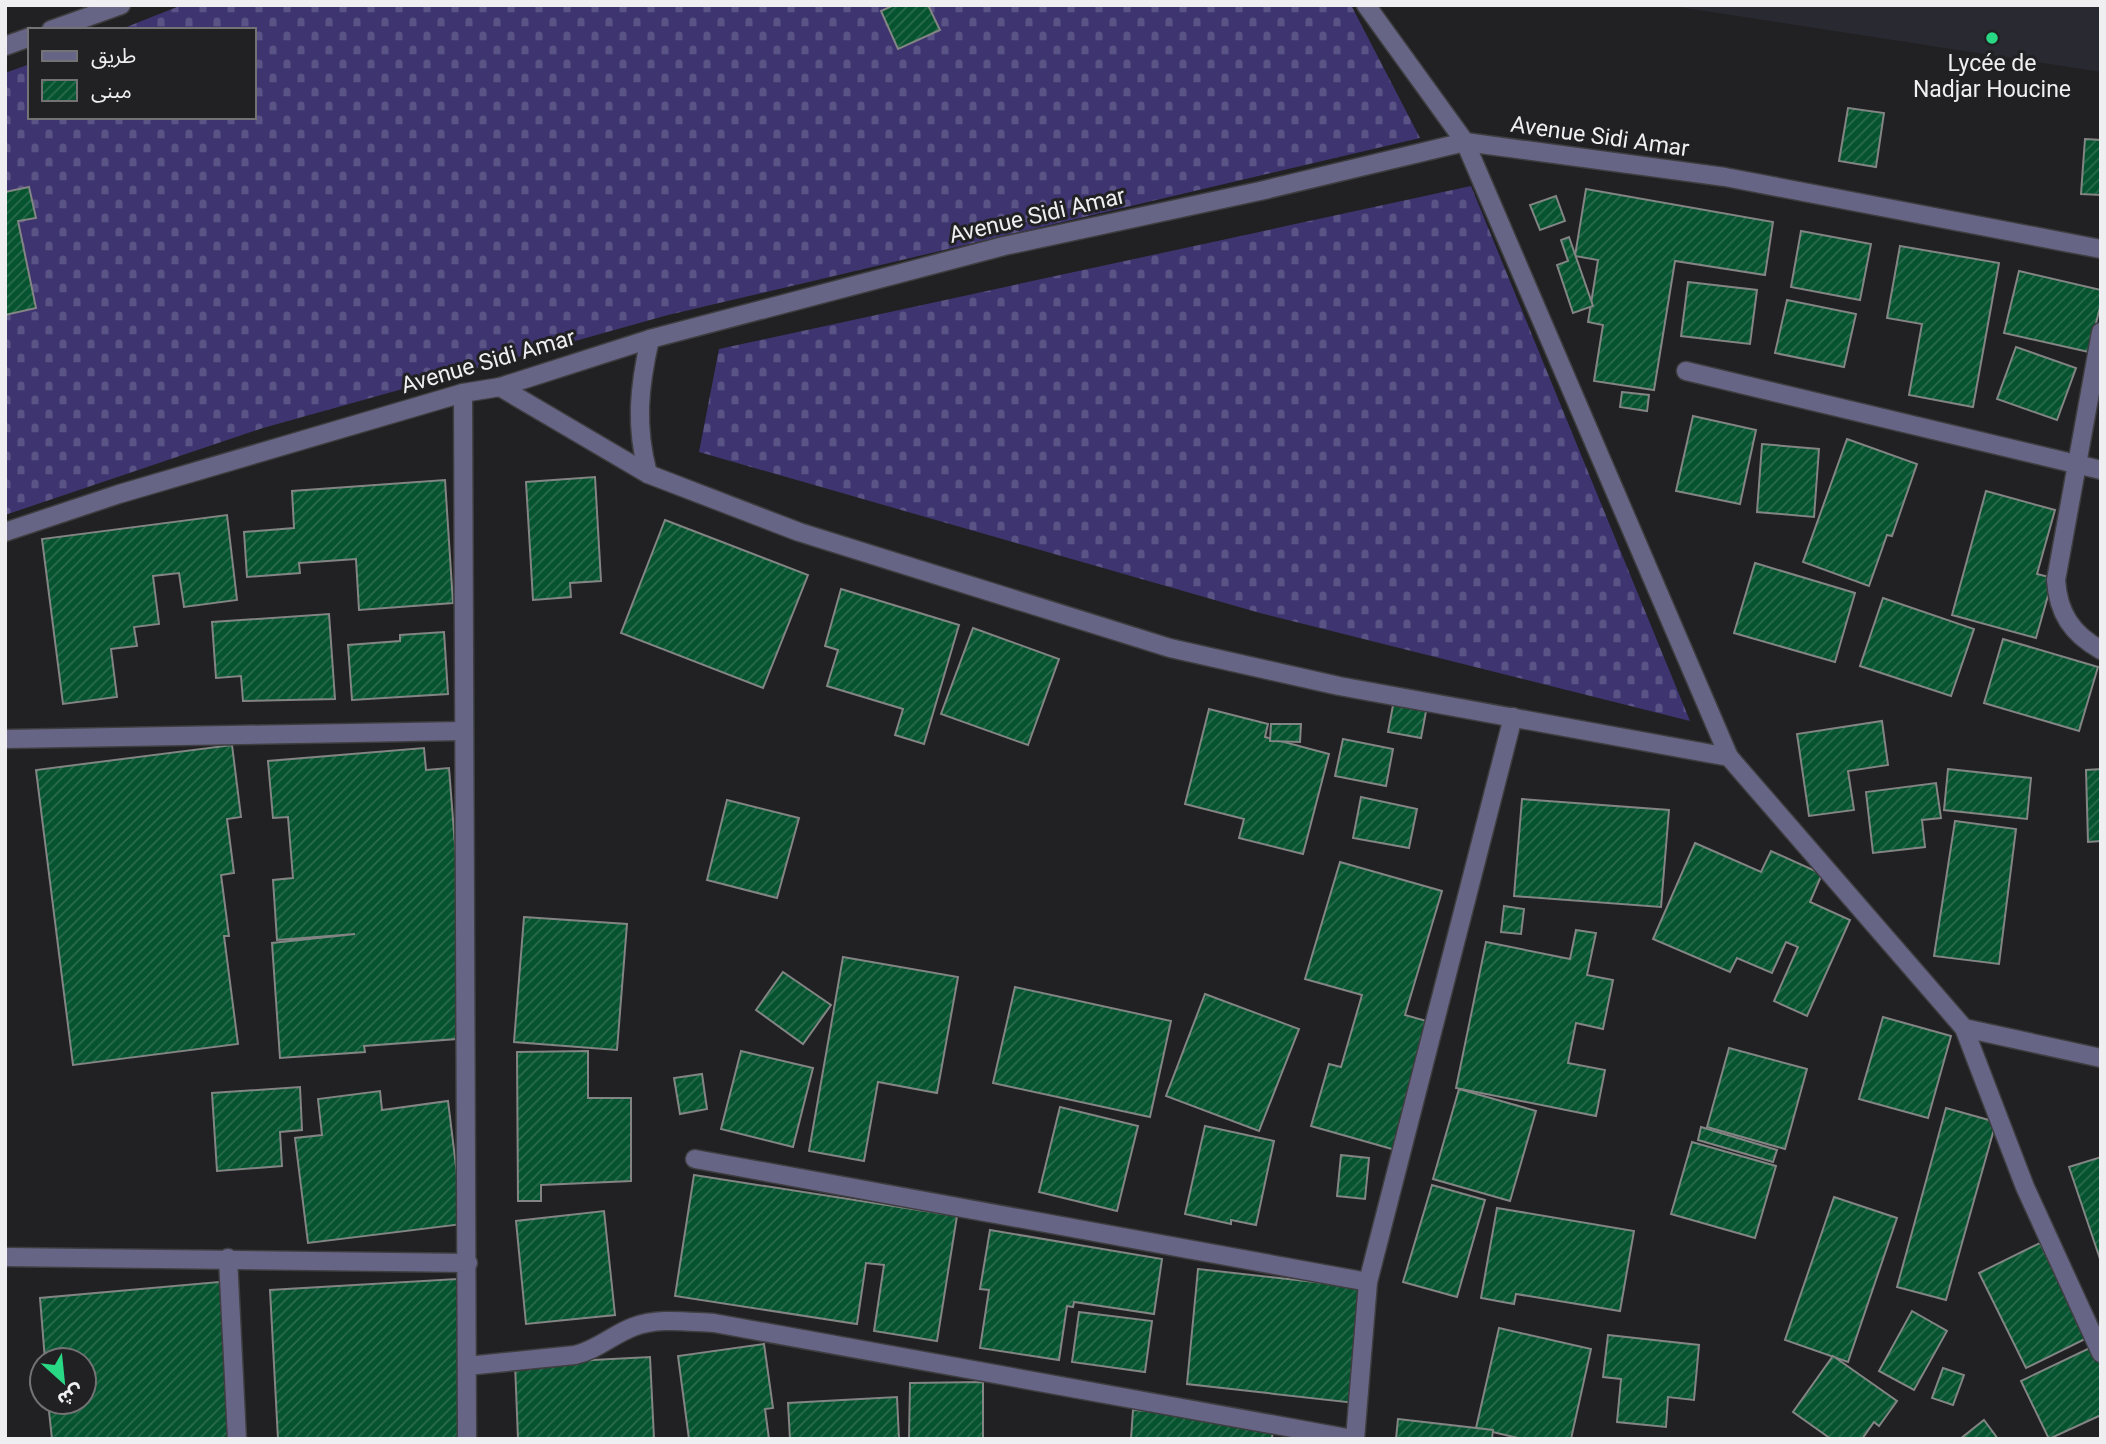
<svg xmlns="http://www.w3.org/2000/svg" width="2106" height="1444" font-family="Roboto,'Noto Sans Arabic',sans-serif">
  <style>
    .built { fill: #292931 }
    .cemetery { fill: url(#cemetery-stones) }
    .building { fill: url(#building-hatch); stroke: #828583; stroke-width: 2 }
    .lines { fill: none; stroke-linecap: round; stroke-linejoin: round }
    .minor-casing { stroke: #3e3e40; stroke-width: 21 }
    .minor { stroke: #676586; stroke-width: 18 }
    .poi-dot { fill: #28d885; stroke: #212123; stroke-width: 2.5 }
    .labels { text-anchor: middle; stroke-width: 6; stroke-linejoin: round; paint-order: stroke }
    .poi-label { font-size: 23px; fill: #efeff1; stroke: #212123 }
    .street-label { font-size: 23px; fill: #efeff1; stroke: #212123 }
  </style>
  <defs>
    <pattern id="cemetery-stones" width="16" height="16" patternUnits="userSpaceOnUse" patternTransform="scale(1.75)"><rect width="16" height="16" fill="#3e3570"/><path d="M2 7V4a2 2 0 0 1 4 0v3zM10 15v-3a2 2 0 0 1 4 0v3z" fill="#5a5385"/></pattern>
    <pattern id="building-hatch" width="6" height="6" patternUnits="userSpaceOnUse" patternTransform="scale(1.75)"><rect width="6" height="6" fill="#06532f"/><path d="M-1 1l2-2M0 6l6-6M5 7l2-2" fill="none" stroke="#2b6c4e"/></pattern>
  </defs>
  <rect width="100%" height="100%" fill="#212123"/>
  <path class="built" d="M1666,5H2101V72Z"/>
  <g class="cemetery">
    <path d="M182,5H1351L1420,138L668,315L263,428L5,515V73L30,64V117H254V30H119Z"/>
    <path d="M1471,186L1690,721L1260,613L699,452L719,349Z"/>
  </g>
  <g class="building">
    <path d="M894,5H928L940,30L898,49L881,11Z"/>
    <path d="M1848,108L1884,113L1876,167L1839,161Z"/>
    <path d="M2085,139L2101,140V195L2081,194Z"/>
    <path d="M29,187L36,218L18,221L36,308L5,315V192Z"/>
    <path d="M1586,189L1773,222L1765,275L1675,261L1654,390L1594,381L1603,325L1588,322L1598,260L1575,256Z"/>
    <path d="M1556,196L1565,221L1540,230L1530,205Z"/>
    <path d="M1801,231L1871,244L1860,300L1791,287Z"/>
    <path d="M1569,237L1593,306L1573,313L1557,265L1568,261L1561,240Z"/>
    <path d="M1900,246L1999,263L1973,407L1909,395L1922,324L1887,318Z"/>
    <path d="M2019,271L2101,290V303L2089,352L2004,333Z"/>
    <path d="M1688,282L1757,290L1750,344L1681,336Z"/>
    <path d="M1787,300L1856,314L1844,367L1775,353Z"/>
    <path d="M2016,347L2076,368L2057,420L1997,399Z"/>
    <path d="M1622,392L1649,395L1647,411L1620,407Z"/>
    <path d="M1693,416L1756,430L1740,504L1676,491Z"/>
    <path d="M1847,439L1917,464L1892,536L1887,535L1869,586L1803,562Z"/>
    <path d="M1762,444L1819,449L1814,517L1757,512Z"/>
    <path d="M595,477L601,581L570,583L571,597L533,600L526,482Z"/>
    <path d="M445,480L453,603L359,610L356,559L299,563L300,573L247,577L244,532L294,528L292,491Z"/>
    <path d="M1986,491L2055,510L2037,574L2053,578L2036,638L1952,615Z"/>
    <path d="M227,515L237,600L184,607L179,573L153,576L159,624L134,627L137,646L111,649L117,697L63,704L42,539Z"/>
    <path d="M665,520L808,575L763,688L621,633Z"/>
    <path d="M1755,563L1855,593L1835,662L1734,633Z"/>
    <path d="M841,589L959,625L924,744L895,735L903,709L827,686L838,650L825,646Z"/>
    <path d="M1883,598L1974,629L1951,696L1860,666Z"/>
    <path d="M329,614L335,699L243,701L241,676L216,678L212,622Z"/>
    <path d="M973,628L1059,659L1028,745L941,714Z"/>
    <path d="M444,632L448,694L352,700L348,645L400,641V635Z"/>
    <path d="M2003,639L2098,667L2079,731L1984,703Z"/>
    <path d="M1394,700L1427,706L1421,738L1388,732Z"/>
    <path d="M1209,709L1268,724L1265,737L1329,754L1303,854L1239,838L1244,819L1185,804Z"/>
    <path d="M1882,721L1888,765L1848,771L1854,810L1809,816L1797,734Z"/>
    <path d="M1271,724H1301L1300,742L1270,741Z"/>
    <path d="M1343,739L1393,749L1386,786L1335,776Z"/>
    <path d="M232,745L241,817L227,819L234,873L221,875L229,936H224L238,1044L73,1065L36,770Z"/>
    <path d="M424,748L426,770L449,768L470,1038L364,1046L365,1052L280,1058L272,943L355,934L277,940L273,880L293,878L288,817L273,818L268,761Z"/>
    <path d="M1948,769L2031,778L2027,819L1944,810Z"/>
    <path d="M2101,769V841L2088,842L2086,770Z"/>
    <path d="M1936,783L1941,818L1922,820L1925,847L1873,853L1866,792Z"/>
    <path d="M1361,797L1417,809L1409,848L1353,838Z"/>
    <path d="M1522,799L1669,810L1661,907L1514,896Z"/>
    <path d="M727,800L799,818L777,898L707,880Z"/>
    <path d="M1955,821L2016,829L1999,964L1934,956Z"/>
    <path d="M1695,843L1761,872L1771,851L1822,874L1810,902L1850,920L1807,1016L1774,1001L1798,947L1786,942L1772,973L1737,958L1730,972L1653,939Z"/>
    <path d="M1340,862L1442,891L1405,1015L1437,1024L1399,1151L1311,1126L1329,1064L1341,1067L1362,995L1305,979Z"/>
    <path d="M1504,906L1524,909L1521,934L1501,932Z"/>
    <path d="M524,917L627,924L617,1050L514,1042Z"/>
    <path d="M1576,930L1596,933L1587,975L1613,980L1603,1029L1576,1023L1568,1063L1605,1070L1596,1116L1456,1088L1486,942L1570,959Z"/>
    <path d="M843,957L958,977L937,1093L878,1082L864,1161L809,1151Z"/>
    <path d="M783,972L831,1005L803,1044L756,1010Z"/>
    <path d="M1015,987L1171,1021L1150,1117L993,1083Z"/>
    <path d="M1205,994L1299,1029L1259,1131L1166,1096Z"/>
    <path d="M1883,1017L1951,1036L1928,1118L1859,1099Z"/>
    <path d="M1729,1048L1807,1069L1785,1149L1707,1127Z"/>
    <path d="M588,1051V1098H631V1181L541,1185V1201H518L517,1052Z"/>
    <path d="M741,1051L813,1068L793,1147L721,1129Z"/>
    <path d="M702,1074L707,1109L680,1114L674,1078Z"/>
    <path d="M300,1087L302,1130L280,1132L282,1166L217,1171L212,1093Z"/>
    <path d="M1459,1089L1536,1111L1510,1201L1433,1179Z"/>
    <path d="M380,1091L382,1110L448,1101L463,1224L308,1243L295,1138L322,1135L318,1099Z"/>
    <path d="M1060,1107L1138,1126L1117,1211L1039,1192Z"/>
    <path d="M1946,1108L1996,1122L1946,1300L1897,1287Z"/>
    <path d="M1205,1126L1274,1141L1256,1225L1231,1220V1224L1185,1214Z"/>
    <path d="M1701,1127L1777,1150L1773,1162L1698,1140Z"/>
    <path d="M1692,1142L1776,1166L1755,1238L1671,1214Z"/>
    <path d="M1341,1155L1369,1158L1365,1199L1337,1196Z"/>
    <path d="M2101,1157V1262L2069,1167Z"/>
    <path d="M694,1175L957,1216L937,1341L874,1331L884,1265L866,1263L857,1324L675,1296Z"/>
    <path d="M1432,1185L1485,1200L1457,1297L1403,1282Z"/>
    <path d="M1834,1197L1897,1218L1848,1362L1785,1340Z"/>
    <path d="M1497,1208L1634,1231L1620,1311L1516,1294L1514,1304L1481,1298Z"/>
    <path d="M604,1211L615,1315L526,1324L516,1221Z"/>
    <path d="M990,1230L1162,1259L1154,1314L1074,1302L1073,1307L1067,1306L1059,1360L980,1348L989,1290L980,1289Z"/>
    <path d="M2040,1243L2087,1338L2026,1368L1979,1273Z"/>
    <path d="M1198,1269L1368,1288L1355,1403L1187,1384Z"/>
    <path d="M457,1279L465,1411H458L459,1439H278L270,1290Z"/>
    <path d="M230,1281L243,1439H52L48,1402H84V1360H45L40,1298Z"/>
    <path d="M1912,1311L1947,1331L1914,1390L1879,1371Z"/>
    <path d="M1079,1312L1152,1321L1145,1372L1072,1362Z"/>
    <path d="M1499,1328L1591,1349L1571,1439H1522L1476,1428Z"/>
    <path d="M1608,1335L1699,1345L1694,1400L1668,1397L1666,1427L1617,1422L1621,1379L1603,1377Z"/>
    <path d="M764,1344L773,1408L765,1409L769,1439H689L678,1356Z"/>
    <path d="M2096,1345L2101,1353V1415L2049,1439L2021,1381Z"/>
    <path d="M1833,1356L1897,1401L1879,1426L1874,1422L1862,1439H1831L1793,1412Z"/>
    <path d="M650,1357L654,1439H518L515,1364Z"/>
    <path d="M1943,1368L1964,1375L1953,1405L1932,1398Z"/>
    <path d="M983,1382V1439H909L910,1383Z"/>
    <path d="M897,1397L899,1439H790L788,1403Z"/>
    <path d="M1133,1410L1274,1418L1272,1439H1131Z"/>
    <path d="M1398,1419L1493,1430L1492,1439H1396Z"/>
    <path d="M1984,1420L1998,1439H1960Z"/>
  </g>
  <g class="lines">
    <defs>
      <g id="minor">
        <path d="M1366,5L1465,142L1729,757"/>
        <path d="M51,30L121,5"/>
        <path d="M5,46L30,37"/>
        <path d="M2101,332L2056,580C2058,613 2072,634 2101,650"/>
        <path d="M1686,371L2101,470"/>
        <path d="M500,387L648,474L799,532L1170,648L1339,686L1729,757L1964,1028L2101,1058"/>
        <path d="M463,393L467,1439"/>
        <path d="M648,474C635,426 639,387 650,339"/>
        <path d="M5,532L119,494L463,393L500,387L650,339L1004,246L1260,191L1465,142L1725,177L2101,249"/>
        <path d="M5,739L464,731"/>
        <path d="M1964,1028L2025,1187L2101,1353"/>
        <path d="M695,1159L1368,1282"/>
        <path d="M5,1257L468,1263"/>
        <path d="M228,1258L237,1439"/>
        <path d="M467,1366L575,1355C597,1350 612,1335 633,1327C658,1317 688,1322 714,1323L1353,1439"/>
        <path d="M1355,1439L1368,1282L1513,717"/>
      </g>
    </defs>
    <use href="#minor" class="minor-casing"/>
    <use href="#minor" class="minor"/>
  </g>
  <circle class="poi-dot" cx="1992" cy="38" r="7"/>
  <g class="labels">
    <g class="poi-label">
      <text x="1992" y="71">Lycée de<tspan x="1992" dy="26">Nadjar Houcine</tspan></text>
    </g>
    <g class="street-label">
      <text transform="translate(1600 136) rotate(8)" y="8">Avenue Sidi Amar</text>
      <text transform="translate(1037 215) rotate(-13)" y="8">Avenue Sidi Amar</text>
      <text transform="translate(488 361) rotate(-16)" y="8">Avenue Sidi Amar</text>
    </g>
  </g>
  <rect width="2106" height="1444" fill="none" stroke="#efeff1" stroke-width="14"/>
  <rect x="28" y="28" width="228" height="91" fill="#212123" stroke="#737375" stroke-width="2"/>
  <rect x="42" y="51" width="35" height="10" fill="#676586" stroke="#737375" stroke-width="2"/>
  <text x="91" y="63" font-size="21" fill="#efeff1">طريق</text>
  <rect x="42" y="80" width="35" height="21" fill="url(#building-hatch)" stroke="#737375" stroke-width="2"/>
  <text x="91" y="98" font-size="21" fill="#efeff1">مبنى</text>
  <g transform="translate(63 1381) rotate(153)"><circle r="33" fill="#212123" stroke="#737375" stroke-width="2"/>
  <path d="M0-5L12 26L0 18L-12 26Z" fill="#28d885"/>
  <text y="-10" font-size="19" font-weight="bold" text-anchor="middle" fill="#efeff1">ش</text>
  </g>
</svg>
